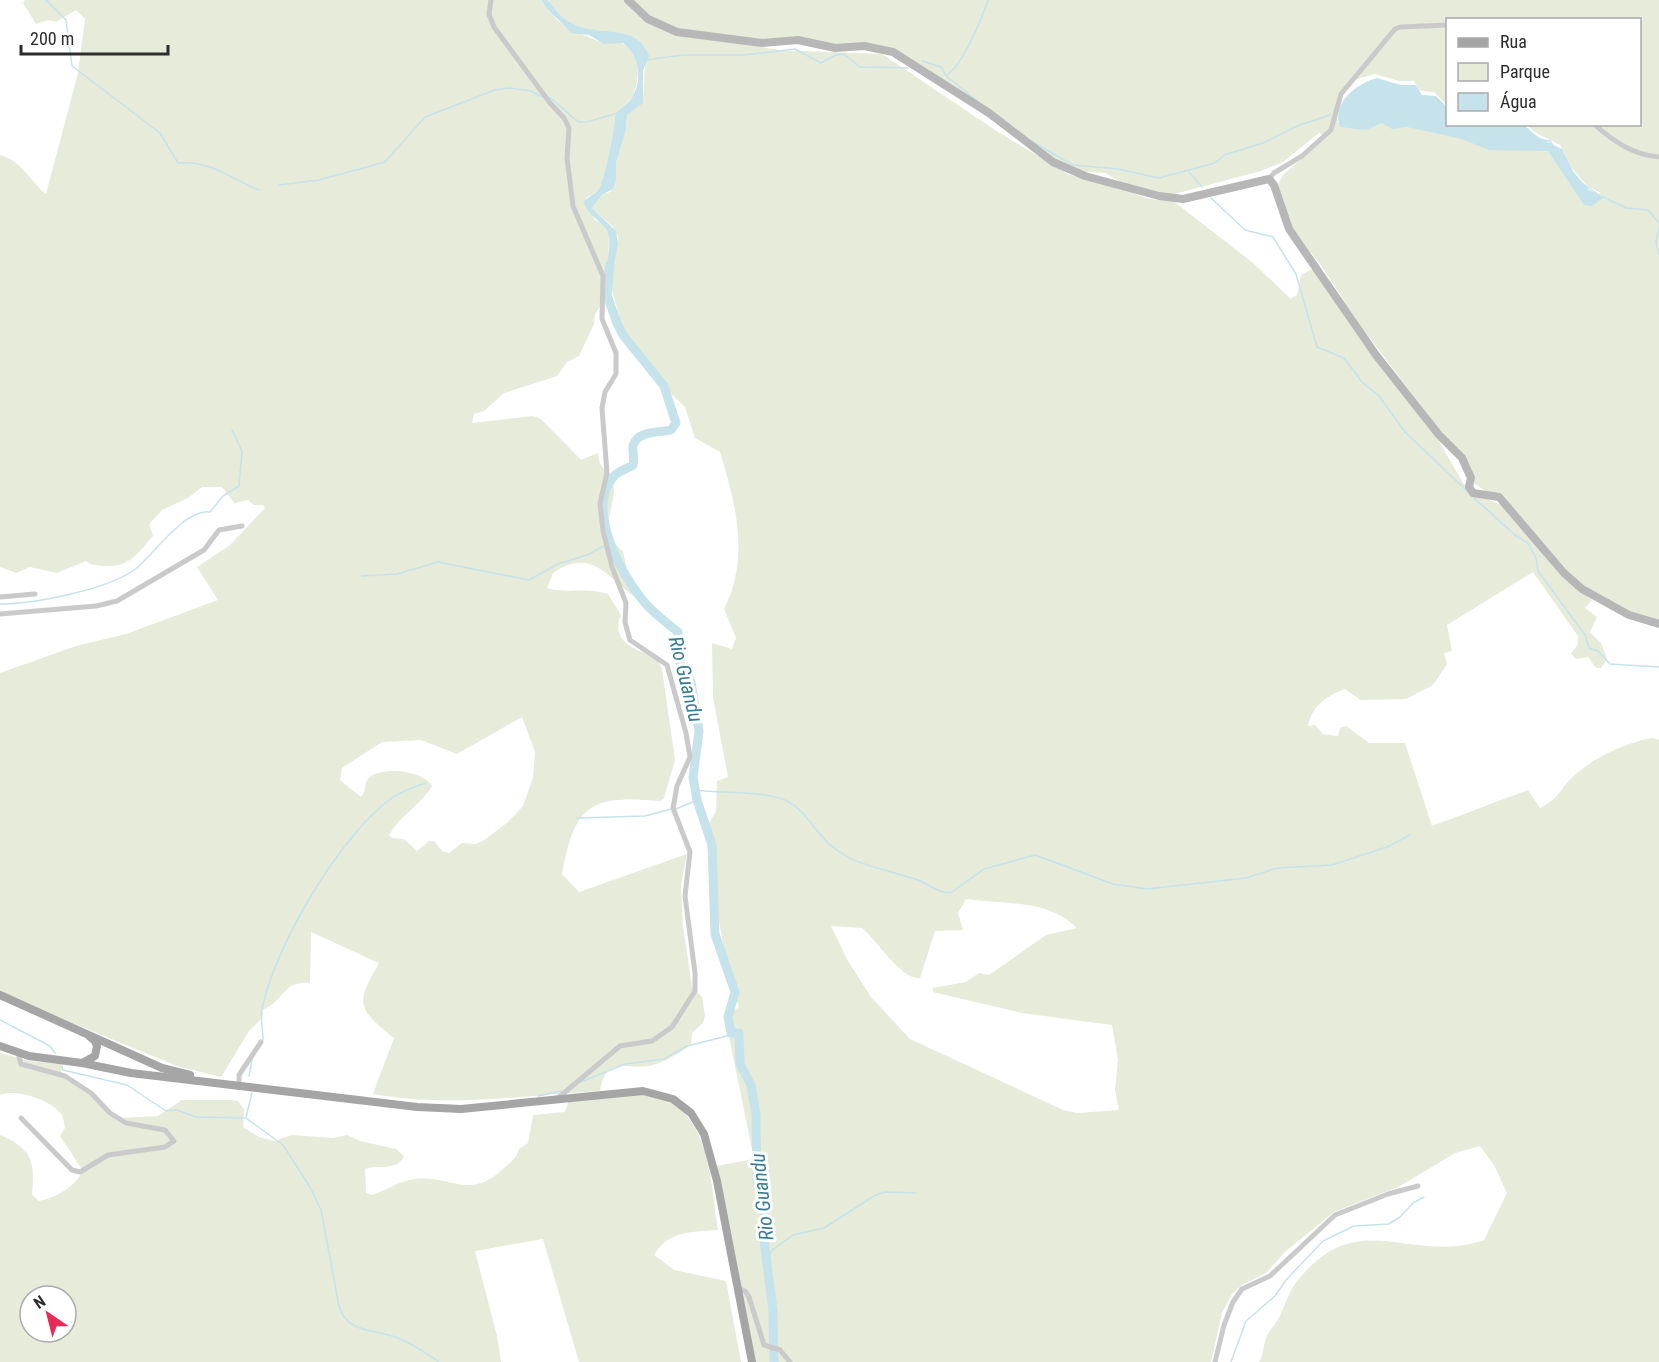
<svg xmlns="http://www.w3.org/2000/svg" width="1659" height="1362" font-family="'Roboto Condensed',sans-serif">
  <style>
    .green { fill: #e6ebda; fill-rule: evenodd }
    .water { fill: #c6e3ec }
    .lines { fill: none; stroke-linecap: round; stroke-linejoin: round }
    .stream { stroke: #c6e3ec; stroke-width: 1.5 }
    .river { stroke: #c6e3ec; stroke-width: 9 }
    .street { stroke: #cacaca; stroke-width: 5 }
    .secondary { stroke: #b7b7b7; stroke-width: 8 }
    .primary { stroke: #a5a5a5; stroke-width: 8 }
    .labels { text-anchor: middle; stroke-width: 6; stroke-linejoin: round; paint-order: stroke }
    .water-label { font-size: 20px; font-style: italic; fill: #397d91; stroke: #fff }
  </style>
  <rect width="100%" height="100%" fill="#fff"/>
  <g class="green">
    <path d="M25,0H542C553,24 577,32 598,41C606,45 614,40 621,43C642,50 640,79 633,95C629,104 619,107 615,116C615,127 604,183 598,190C595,193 590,196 586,198L595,220L603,224L609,235L608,276L604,301L595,314L594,324L579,356L567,362L557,376L504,393L484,411L474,414L472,423L533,416L541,419L581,460L598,453C600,472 606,467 611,476C623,500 592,528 623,551L628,575L640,588L644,602C612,587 596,543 553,573L547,588C565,594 585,587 608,594L621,615C610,642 635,650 656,657L662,669L675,760L664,798L660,801C590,795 575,804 562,874L579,892L687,854L681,885L683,926L692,987L702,997L705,1016L703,1023L692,1033L691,1045C679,1053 667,1061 653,1065C632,1072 606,1052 600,1091C522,1095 452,1108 373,1094L394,1038C356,1008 356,1003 379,963L311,932L310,983C282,980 285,1001 262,1010L263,1017L249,1031L221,1077L177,1066L0,993V673L76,646L126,634L218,600L197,567L230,545L265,508L263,505H254L248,500L234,503L222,487H202L188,498L162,510L149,524L153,536C137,554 130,567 105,566C97,565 92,566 86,561L57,573L30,567L16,573L0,567V155C21,160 30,181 46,194L78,73L85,19L76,10L56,22L48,20L36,24L23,3ZM522,717L535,752L533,778L523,806L508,822L483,841L476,844L462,843L449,853L442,851L434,841H429L417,851L404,839L392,838L389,835C400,815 421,805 432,786C424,771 380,765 368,779C364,784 366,792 361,797L340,780L342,768L382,742L421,740L457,754Z"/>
    <path d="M548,0H623L636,14L669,32L779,50L882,54L998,132L1068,174C1082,180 1096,178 1110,183C1136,192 1142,202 1172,200L1253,263L1291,299L1297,295L1301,275L1314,268L1437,438L1463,483L1480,496L1503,506L1574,586L1592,600L1585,608L1597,617L1590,632L1601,643L1607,659L1601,668H1596L1588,657L1576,659L1571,654L1578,644V636L1533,572L1447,625L1452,651L1444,653L1447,664L1433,685L1406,699L1361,700L1345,689C1326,696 1312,706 1308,726L1315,725L1323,734L1338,736L1340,728L1346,726L1369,743H1405L1432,826L1528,790L1540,808C1558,798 1555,797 1567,783C1584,763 1613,749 1636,742C1644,740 1651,736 1659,740V1362H1259C1264,1355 1263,1344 1267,1336C1269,1331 1274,1326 1277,1321C1284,1310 1287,1295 1295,1284C1357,1202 1410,1266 1484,1240L1507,1193L1494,1165L1480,1146L1455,1153L1400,1186L1334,1212L1286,1251L1266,1273L1242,1285L1232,1294L1222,1313L1211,1362H749L716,1166L754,1159L725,1017L739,1007L734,992L726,981L723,965V944L713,885L714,856L708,825L716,811L717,781L728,777L713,698L712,643L732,649L736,638L724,609C750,558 736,504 720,452L695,438L685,407L666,389L659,374L625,336L611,287L618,237L613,227L592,208L602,195L610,192L616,181V163L626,130L627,115L643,102L646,49C629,23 596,37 572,24C563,19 554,8 548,0ZM966,899C1005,905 1047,898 1077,928L1046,935L989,975L979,973L966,982L933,988V992L1022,1013L1112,1025L1118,1060L1115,1090L1119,1110L1077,1113L1063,1110L910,1039L871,997L848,961L831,926L862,928C877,940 901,980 920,978L935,931L963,930L958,913Z"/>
    <path d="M629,0H1659V622L1623,610L1579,584L1516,511L1475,484L1463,461L1362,328L1320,264L1283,218L1278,185L1283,175L1312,150L1322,135L1319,133L1283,162L1261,171L1167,196L1126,185L1105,173L1073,171L1059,165L984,110L893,51L843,45L741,39L671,27L655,21ZM1448,20H1640V124L1527,125L1536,133L1560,145L1571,167L1587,186L1601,193L1590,202L1546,147L1385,121L1338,123L1336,108L1345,90L1354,80L1375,74L1399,81H1414L1420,91L1434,92L1447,105Z"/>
    <path d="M0,1053L30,1061L63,1064L60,1074L84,1088L107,1112L120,1118L158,1116L182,1100H231L238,1101L244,1109L243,1127L259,1137L274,1141L292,1135L333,1138L347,1135L360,1141L396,1149L404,1156C397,1172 378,1164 365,1169L366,1193L372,1195C387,1190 399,1181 415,1179C450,1175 469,1200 502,1170C510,1162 516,1160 519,1149L528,1143L533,1115L565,1112L569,1100C590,1098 612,1094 633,1093C709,1092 710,1175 718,1230C692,1232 669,1230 654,1255L674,1270L726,1281L741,1362H579L543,1239L475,1251L497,1336L501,1362H0V1135C33,1149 35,1162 32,1195L39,1201C58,1197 74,1187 83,1171L60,1136L65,1128C64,1124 64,1118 61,1114C52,1100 15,1088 0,1095ZM30,1296H66V1332H30Z"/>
  </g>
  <g class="water">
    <path d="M542,0H548C554,8 562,18 571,23C597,38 637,21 649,56L643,71V103L627,115L626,130L616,163V181L613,189L602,195L592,208L616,231L618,244L612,275L608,276C605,263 611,250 609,237C607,222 588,218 584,202C588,196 594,195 598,190C604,183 615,127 615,116C618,108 626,106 631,99C643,81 640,55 623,43L604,44L589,35L571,33C562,20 548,15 542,0Z"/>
    <path d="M1377,78L1401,85H1416L1422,95L1436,96L1447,107L1448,124L1524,125L1538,137L1562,149L1573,171L1589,190L1604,197L1592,206L1584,205L1548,151L1489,150L1462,139L1407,127L1392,129L1382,123L1366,130L1340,127C1331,103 1357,83 1377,78Z"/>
  </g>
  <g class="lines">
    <g class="stream">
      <path d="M46,0L66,20L72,66L160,133L178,163C210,160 230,178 259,190"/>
      <path d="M646,60L682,55H744L795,49L821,63L836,55L844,54L860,67L908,68"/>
      <path d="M922,61L941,67L946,76L979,102"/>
      <path d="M947,75C964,63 981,20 988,0"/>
      <path d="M549,97C589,128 567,127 618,113"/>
      <path d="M1543,140L1550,141L1553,146"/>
      <path d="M1031,141L1073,165L1118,169L1159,178L1215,163L1224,155L1263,143L1297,126L1330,115"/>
      <path d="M1189,172L1202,187"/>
      <path d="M1583,184L1599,195"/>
      <path d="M279,185L319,180L385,162L425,117L495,90L509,88L531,91L542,97"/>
      <path d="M1603,197L1626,208L1648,210L1659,223"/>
      <path d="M1211,198L1245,230L1273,237L1296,274L1317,347L1344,358L1362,382L1379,396L1405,432L1468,492"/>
      <path d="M1659,227L1656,242L1659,254"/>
      <path d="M1473,497L1515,535L1528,543L1536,558L1538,571L1585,635L1589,648L1598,651L1610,664L1659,667"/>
      <path d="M362,576L397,574L438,562L529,580L558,564L587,555L604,546"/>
      <path d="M0,604C34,604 112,589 138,567C155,552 185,509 210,512L223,496L239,486L242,451L232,430"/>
      <path d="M696,790C722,794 764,790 787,801C805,810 815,831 829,844C855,867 887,869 918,880C929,884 940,895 952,892L984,869L1035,855L1113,884L1147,889L1246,878L1277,868L1332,865L1387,847L1410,835"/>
      <path d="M676,809L697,800"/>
      <path d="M577,818L645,816L671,809"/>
      <path d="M0,1020L50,1046L55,1053"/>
      <path d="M263,1040C263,1030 260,1018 262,1009C275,946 338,839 389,800C400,792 413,787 426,783"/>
      <path d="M62,1067L63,1070L127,1085L166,1111L177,1110L196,1117L246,1118L283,1145L310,1187L321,1210L339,1306C347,1334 375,1329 398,1338C413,1344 426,1353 439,1362"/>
      <path d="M249,1076L252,1060"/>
      <path d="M581,1082L625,1064L664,1059L687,1046L739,1033"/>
      <path d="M538,1096L561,1091"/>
      <path d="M246,1117L252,1093"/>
      <path d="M768,1260L772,1250L793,1235L824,1228L874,1196L884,1192L916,1193"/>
      <path d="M1231,1362L1246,1321L1275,1296L1286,1280L1323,1241L1354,1226L1389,1224L1400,1217L1413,1203L1424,1197"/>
    </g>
    <path class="river" d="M610,265L607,295L617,323L623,335L664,386L676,423L671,430C659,433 637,430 633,446C632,452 635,458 633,465C627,469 618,471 613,477C585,510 623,578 646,604C656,615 667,623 678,632L680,663L691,682L699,731L693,777L697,800L712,845L715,934L735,992L728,1017L731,1033H739L740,1064L751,1085L756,1115L757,1181L765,1213L763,1232L773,1311L774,1362"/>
    <g class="street">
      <path d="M491,0L489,14L494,27L550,103L564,118L569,128L567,158L573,206L603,276L602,319L616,353V374L605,392L602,408L607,473L600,503L603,531L612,567L626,603L625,622L630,640L667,665L686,733L690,757L677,786L673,808L690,852L685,896L695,973V991L672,1027L652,1041L620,1046L558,1098"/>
      <path d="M1594,124C1613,141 1633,155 1659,157"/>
      <path d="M1269,179L1274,173L1302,156L1331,130L1341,94L1395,29L1400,27L1448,25"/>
      <path d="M0,597L35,594"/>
      <path d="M0,614L96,606L117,601L204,550L219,530L242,526"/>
      <path d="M18,1053L21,1064L65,1076L91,1093L110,1113L126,1123L165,1130L174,1141L165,1147L108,1155L80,1172L72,1170L21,1118"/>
      <path d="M239,1084V1075L261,1042"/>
      <path d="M737,1288L745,1291L749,1297L764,1345L780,1350L790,1362"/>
      <path d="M1215,1362L1224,1325L1233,1302L1242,1289L1270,1276L1335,1215L1388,1194L1418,1186"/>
    </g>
    <path class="secondary" d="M628,0L648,19L677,32L762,43L798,40L835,48L864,46L893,52L989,113L1053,162L1085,176L1159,196L1183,199L1269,179L1274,185L1289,229L1376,355L1439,435L1462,458L1471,478L1469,487L1473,493L1499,497L1564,573L1582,589L1629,615L1659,624"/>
    <g class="primary">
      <path d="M0,995L162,1068L190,1075"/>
      <path d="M0,1046L29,1056L82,1063L131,1073L417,1107L461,1109L643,1091L673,1099L691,1113L704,1134L717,1181L752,1362"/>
      <path d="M82,1063L95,1056L97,1046L95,1041L90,1037"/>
    </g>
  </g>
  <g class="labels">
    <g class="water-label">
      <text transform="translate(686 679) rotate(76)" y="7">Rio Guandu</text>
      <text transform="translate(762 1197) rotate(-96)" y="7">Rio Guandu</text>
    </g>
  </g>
  <rect x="1446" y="18" width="195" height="108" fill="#ffffff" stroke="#ababab" stroke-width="1.5"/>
  <rect x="1458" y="38" width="30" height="9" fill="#a5a5a5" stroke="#ababab" stroke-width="1.5"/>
  <text x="1500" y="48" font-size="18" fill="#2d2d2d">Rua</text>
  <rect x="1458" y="63" width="30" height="18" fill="#e6ebda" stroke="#ababab" stroke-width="1.5"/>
  <text x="1500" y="78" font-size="18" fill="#2d2d2d">Parque</text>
  <rect x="1458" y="93" width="30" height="18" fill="#c6e3ec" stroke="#ababab" stroke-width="1.5"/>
  <text x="1500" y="108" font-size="18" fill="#2d2d2d">Água</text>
  <g transform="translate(48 1314) rotate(325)"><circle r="28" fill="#ffffff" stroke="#ababab" stroke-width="1.5"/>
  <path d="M0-4.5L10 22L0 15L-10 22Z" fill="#e92a57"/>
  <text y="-9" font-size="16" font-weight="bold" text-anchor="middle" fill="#2d2d2d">N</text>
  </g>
  <path d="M21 45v9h147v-9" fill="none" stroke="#2d2d2d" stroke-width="3"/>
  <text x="30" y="45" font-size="18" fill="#2d2d2d" stroke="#ffffff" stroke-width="4.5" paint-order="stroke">200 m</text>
</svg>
